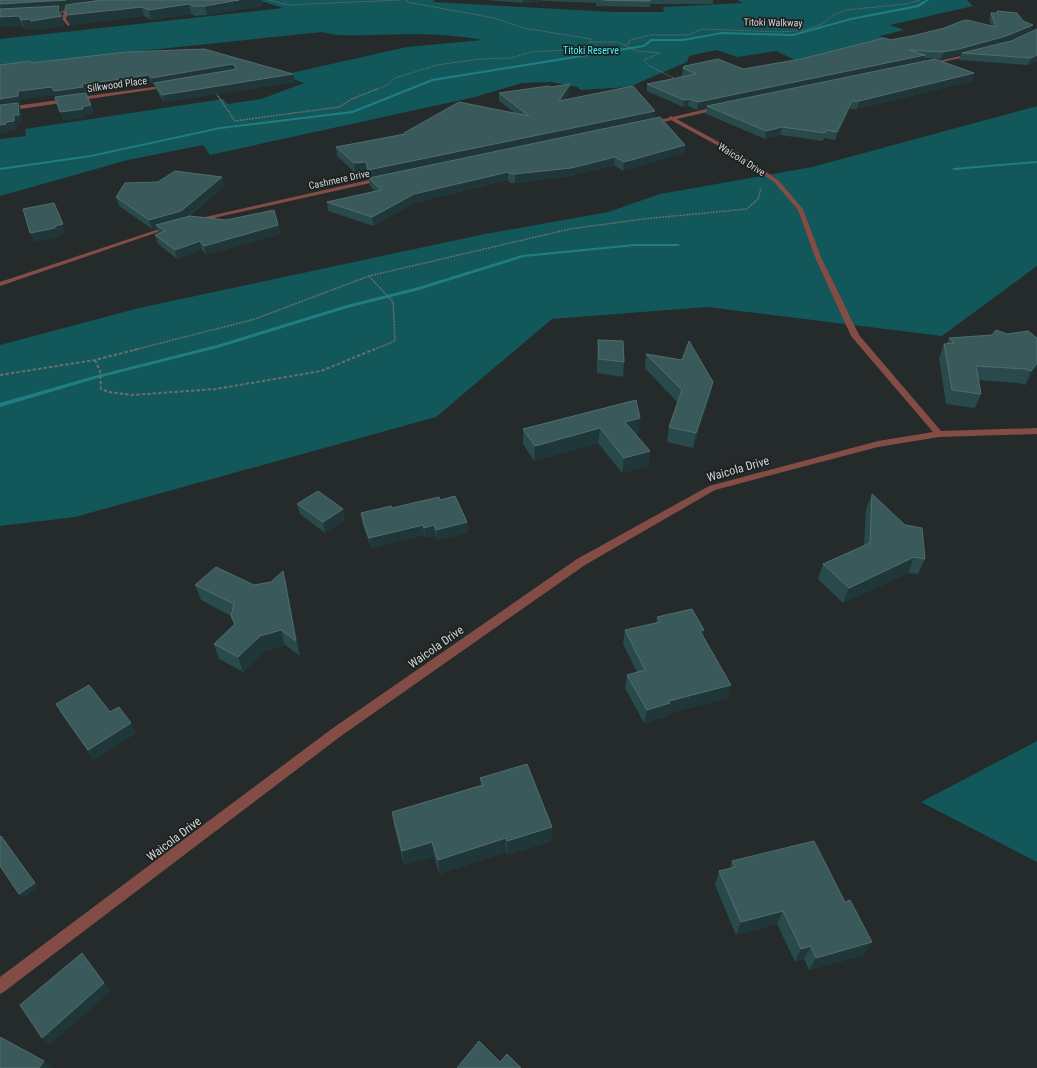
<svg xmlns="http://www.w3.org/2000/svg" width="1037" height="1068" font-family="'Roboto Condensed',sans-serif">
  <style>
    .green { fill: #12575a }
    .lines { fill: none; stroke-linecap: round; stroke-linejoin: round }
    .stream { fill: #1f7e81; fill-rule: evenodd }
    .path-far2 { stroke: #696e6e; stroke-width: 1; stroke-dasharray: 1.5 1; stroke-linecap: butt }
    .path-far1 { stroke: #696e6e; stroke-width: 1.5; stroke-dasharray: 2 1; stroke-linecap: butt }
    .path { stroke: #696e6e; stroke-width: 2; stroke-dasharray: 3.5 2; stroke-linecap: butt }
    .service { fill: #834d46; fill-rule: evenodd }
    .minor { fill: #834d46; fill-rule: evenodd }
    .tertiary { fill: #834d46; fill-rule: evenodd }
    .wall { fill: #284a4b }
    .shaded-wall { fill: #1f3738 }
    .building { fill: #3a595a; stroke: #526d6d }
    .labels { text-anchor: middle; stroke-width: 3.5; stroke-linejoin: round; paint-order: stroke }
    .far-street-label { font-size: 10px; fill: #d2d5d5; stroke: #1c2020 }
    .far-park-label { font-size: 10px; fill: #47f3f8; stroke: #1c2020 }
    .street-label { font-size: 12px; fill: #d2d5d5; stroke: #1c2020 }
  </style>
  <rect width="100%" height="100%" fill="#252a2a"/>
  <g class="green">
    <path d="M258,0H435L433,2L613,12H664L663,7L742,3L738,0H967L973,6L890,25L904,30L880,36L891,40L797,61L776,51L738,57L716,50L689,56L687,62L629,87L581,90L577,87L551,82L522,83L475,97L210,155L203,145L128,160L0,196V139L26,136L25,129L223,99L228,104L261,99L304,83L282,75L407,47L482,40C448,33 409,34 374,35C357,35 339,37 322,32L111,54L0,68V39L283,8Z"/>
    <path d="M1037,106V266L942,336L707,307L552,319L436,417L75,517L0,526V345L139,308L485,234L608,212L660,194L812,167Z"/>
    <path d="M1037,741V862L921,802Z"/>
  </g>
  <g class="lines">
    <g class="stream">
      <path d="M926,0H929L919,7L851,20L793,36L722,34L683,41H652L644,47L433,81L353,113L220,129L91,157L0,170V168L91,155L220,127L352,111L432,79L643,45L651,39H683L722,32L793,34L851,18L917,5Z"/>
      <path d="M1037,161V163L954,170L952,169L954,168Z"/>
      <path d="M635,244H678L680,245L678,246H635L524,257L419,290L351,307L221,347L98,378L0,407V403L94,376L217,345L347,305L415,288L522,255Z"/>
    </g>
    <g class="path-far2">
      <path d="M269,0L288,5L400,0"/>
      <path d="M406,0L407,2L494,18L523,28L591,39V42H618L637,51L660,53L644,60L648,65L677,80"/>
      <path d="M625,44H629L630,40L650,35H688L702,29L780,32L805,30L822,24L834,15L845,10L906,4L920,0"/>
      <path d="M375,90L387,85L395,78L437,65L480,59L511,58L530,52L568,50L585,46L591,42"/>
    </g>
    <g class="path-far1">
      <path d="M216,93L235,121L339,107L352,99L377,89"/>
      <path d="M369,276L393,302L395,341L373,350"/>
      <path d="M134,350L255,319L369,276L570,229L643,219L747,209L758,199L761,188"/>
    </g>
    <g class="path">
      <path d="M95,360L100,371L101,389L109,392L132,395L216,389L321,371L375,349"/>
      <path d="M0,375L95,360L138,349"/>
    </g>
    <path class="service" d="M66,11L68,12L66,19L70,25L68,26L62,19L64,12Z"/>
    <g class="minor">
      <path d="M168,85L170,87L0,112V108Z"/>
      <path d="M671,116L739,153L778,180L803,209L821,257L859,335L941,431L1037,428V434L939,437L878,447L715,490L585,565L341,736L5,991L0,994V977L333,728L577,559L709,486L878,441L933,432L851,336L815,257L798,210L774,182L735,155L669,119L668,118Z"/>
    </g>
    <g class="tertiary">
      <path d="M79,9L80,11L47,14L45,13Z"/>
      <path d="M973,53L975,55L928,65L926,64Z"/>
      <path d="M719,106L721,109L650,125L647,123Z"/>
      <path d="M382,177L384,178V180L191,223L188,221Z"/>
      <path d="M168,226L173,227L0,286V282Z"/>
    </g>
  </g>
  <g class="wall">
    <path d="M0,0L90,2L95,1L94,0H261L262,5L261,6L207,15L195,16L191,14L151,20L144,16L70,25L65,10H60L65,26L34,30L33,28L25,29L22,26L0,27Z"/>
    <path d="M486,0H713V4H650V7H637L596,6V3L542,1L523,3Z"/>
    <path d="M997,11L1033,25L1030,31L1005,42L1037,61L1028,65L959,60L961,54L941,59L925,58L924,61L974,73L972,81L857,109H850L835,140L824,138L823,141L780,135L765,139L706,114L707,108L697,110L688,106L683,107L647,91V84L684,77L682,76L683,67L743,69L801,59L890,40L991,26L989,19L991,13H997Z"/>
    <path d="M204,49L295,82L164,102L156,90L155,85H153L151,82L94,90L85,92L91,105L94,113L85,114V117L63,120L55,95L21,99V104H19L21,110L22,122L17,123V129L9,130V132L0,133L31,63Z"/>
    <path d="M551,87L570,92L565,100L654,118L685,145L684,153L623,171L614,165L571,176L515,183H510L508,180L414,203L373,226L328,211L327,202L375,191L370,186L367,171L355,173L337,156L336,147L404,134V133L515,113L499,101V93Z"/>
    <path d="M224,186L188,217L278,225L280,234L206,255L202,250L177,259L158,244L155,235L159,234L157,228L152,229L119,206L116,197Z"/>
    <path d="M1007,334L1037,338V367L1025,385L1018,383L979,380L981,394L975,408L946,404L939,358L944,344H947L949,338Z"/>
    <path d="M598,340L624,362L623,377L597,373V355Z"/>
    <path d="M646,354L682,360L713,382L710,397L693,448L667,442L669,427L678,403L645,368Z"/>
    <path d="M636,400L639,433L635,434L650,451L648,466L622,473L598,443L534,461L523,444V429Z"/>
    <path d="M872,494L925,559L918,574L908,573L843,603L818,579L823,564L864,545L866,509Z"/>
    <path d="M440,500L467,522L468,533L437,540L435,535L425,538L424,535L371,548L362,523L361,513Z"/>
    <path d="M297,504L345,520L325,533L300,514Z"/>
    <path d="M283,571L287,586L300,656L285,645L264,651L243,672L219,659L214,644L234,624L231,616L201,600L195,585H254L271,582Z"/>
    <path d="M657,617L704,630L703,636L728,698L668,714V716L644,723L625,688L627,675L637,672L623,644L625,630L656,623Z"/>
    <path d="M56,704L110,712L136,733L94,760L62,715Z"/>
    <path d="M480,778L552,827L551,841L507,855L506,852L439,874L434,856L404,865L394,826L392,812L481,785Z"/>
    <path d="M732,861L864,955L809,970L804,959L795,962L777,924L736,935L715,885L719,871L730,869Z"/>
  </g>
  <g class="shaded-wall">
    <path d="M66,0H89L91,6L60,10L62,15V16L65,26L34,30L31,21L60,16L0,14V4Z"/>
    <path d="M239,0H261L262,5L261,6L207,15L205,6Z"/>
    <path d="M523,0H542V1L523,3Z"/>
    <path d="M189,4L191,14L151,20L149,10Z"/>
    <path d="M142,7L144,16L70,25L67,15Z"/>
    <path d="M19,16L22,26L0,27V17Z"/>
    <path d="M30,19L33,28L25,29L21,20Z"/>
    <path d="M1033,25L1030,31L1004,43L962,53L961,54L957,56L941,59L943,52Z"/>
    <path d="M925,55L923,63L707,106V108L697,110L698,102Z"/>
    <path d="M1037,55V61L1028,65L1031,58Z"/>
    <path d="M233,64L235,72L154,83L155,85H153L151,78Z"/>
    <path d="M974,73L972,81L857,109L859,101Z"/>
    <path d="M293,74L295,82L164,102L162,95Z"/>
    <path d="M149,75L151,82L94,90L85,92L86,95L56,99L55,95L21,99V104H19L21,110L22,122L17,123V129L9,130V132L0,133V125L6,122L14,115L0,108V99L18,91L52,87L82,84Z"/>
    <path d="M570,84V92L558,109L559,101Z"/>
    <path d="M689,99L688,106L683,107L684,100Z"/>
    <path d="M852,101L850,109L835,140L837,132Z"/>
    <path d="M91,105L94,113L85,114V117L63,120L60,112L82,107Z"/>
    <path d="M655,111L654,119L369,178V179L368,170Z"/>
    <path d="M782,127L780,135L765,139L766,131Z"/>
    <path d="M685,145L684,153L623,171L624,162Z"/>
    <path d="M615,157L614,165L571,176L515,183V174Z"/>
    <path d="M366,162L367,171L355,173L354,163Z"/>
    <path d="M508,172V180L414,203L373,226L372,217L414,194Z"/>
    <path d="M222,177L224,186L183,220L156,225L157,228L152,229L149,220Z"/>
    <path d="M63,224L66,233L58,235L59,237L34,242L30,233Z"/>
    <path d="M278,225L280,234L206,255L204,246Z"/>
    <path d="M200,241L202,250L177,259L175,250Z"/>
    <path d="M1037,363V367L1025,385L1031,371Z"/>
    <path d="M713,382L710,397L693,448L696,433Z"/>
    <path d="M640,418L639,433L624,437L625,422Z"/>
    <path d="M600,428L598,443L534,461L535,446Z"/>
    <path d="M650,451L648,466L622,473L624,458Z"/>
    <path d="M343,509L345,520L325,533L323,522Z"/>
    <path d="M467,522L468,533L437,540L436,530Z"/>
    <path d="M423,525L424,535L371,548L369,538Z"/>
    <path d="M434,525L435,535L425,538L424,528Z"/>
    <path d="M914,557L908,573L843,603L849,588Z"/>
    <path d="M283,571L287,586L300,656L296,641Z"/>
    <path d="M281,630L285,645L264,651L243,672L238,657L260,636Z"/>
    <path d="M704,630L701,644L700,631Z"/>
    <path d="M731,685L728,698L668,714V716L644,723L647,710L669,701Z"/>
    <path d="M131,723L136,733L94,760L88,750Z"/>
    <path d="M552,827L551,841L507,855V841Z"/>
    <path d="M1,836L38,887L23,898L19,894Z"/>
    <path d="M506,838V852L439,874L438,860Z"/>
    <path d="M432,842L434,856L404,865L402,851Z"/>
    <path d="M783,911L777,924L736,935L741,922Z"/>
    <path d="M872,942L864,955L809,970L816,958Z"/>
    <path d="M811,946L804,959L795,962L801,949Z"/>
    <path d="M82,953L89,962L111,991L50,1045L42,1038Z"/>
    <path d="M44,1061L53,1068H39Z"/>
  </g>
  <g class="building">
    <path d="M0,0H66L0,4Z"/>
    <path d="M102,0H239L205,6H193L189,4L149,10L142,7L67,15L65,10L66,5Z"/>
    <path d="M603,0H651L650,1H637Z"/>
    <path d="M59,6L58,11L62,16L31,21L30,19L21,20L19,16L0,17V9Z"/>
    <path d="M997,11L1017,13L1023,21L1033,25L1006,36L959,49L943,52L909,50L925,55L698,102L689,99L684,100L647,84L696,74L683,68H685L683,67L685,66L718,59L743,69L801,59L884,38L890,40L912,36L944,28L962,21L967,20L996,27L991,13H998Z"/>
    <path d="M1037,29V55L1031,58L962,53L1011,41Z"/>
    <path d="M204,49L293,74L162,95L154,83L237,69L233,64L151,78L149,75L91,83L82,84L83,87L54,91L52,87L18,91V96L0,99V65L30,61L31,63L126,52Z"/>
    <path d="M935,59L974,73L859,101H852L837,132L826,130L825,133L782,127L766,131L707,106Z"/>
    <path d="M570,84L559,101L633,86L655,111L368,170L366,162L354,163L336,147L405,134L404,133L459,102L529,116L499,93L548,86L551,87Z"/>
    <path d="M86,93L91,105L82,107L83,109L60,112L55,97Z"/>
    <path d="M18,103L19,115H14V121L6,122V124L0,125V105Z"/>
    <path d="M660,117L685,145L624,162L615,157L571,168L515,174H510L508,172L414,194L372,217L327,202L381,190L369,178Z"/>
    <path d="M175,171L222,177L181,211L149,220L116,197L125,183L158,182Z"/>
    <path d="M54,203L63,224L55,226V228L30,233L23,209Z"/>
    <path d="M274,210L278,225L204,246L200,241L175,250L155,235L165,231L156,225L190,216L226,220Z"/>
    <path d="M996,330L1007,334L1028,331L1037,338V363L1031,371L1025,369L976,366L981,394L952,390L944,344L954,343L949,338L992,335Z"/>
    <path d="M598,340L623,341L624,362L599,359Z"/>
    <path d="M689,341L713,382L696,433L669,427L682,390L646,354L682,360Z"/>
    <path d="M636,400L640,418L625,422L650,451L624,458L600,428L535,446L523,429Z"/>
    <path d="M318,491L343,509L323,522L297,504Z"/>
    <path d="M872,494L905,525L922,528L925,559L914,557L849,588L823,564L870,543Z"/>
    <path d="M455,496L467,522L436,530L434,525L424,528L423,525L369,538L361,513L391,506L392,508L439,497L440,500Z"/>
    <path d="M216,567L254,585L271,582L283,571L296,641L281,630L260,636L238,657L214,644L235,624L231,616L234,604L195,585Z"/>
    <path d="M692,609L704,630L700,631L731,685L669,701L670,703L647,710L627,675L645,670L625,630L660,622L657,617Z"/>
    <path d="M89,685L110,712L119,707L131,723L88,750L56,704Z"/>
    <path d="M527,764L552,827L507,841L506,838L438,860L432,842L402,851L392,812L483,785L480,778Z"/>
    <path d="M1,836L35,883L19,894L0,866V837Z"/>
    <path d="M814,841L845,902L850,900L872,942L816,958L811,946L801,949L783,911L741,922L719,871L735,867L732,861Z"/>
    <path d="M82,953L104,983L42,1038L20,1005Z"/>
    <path d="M0,1037L44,1061L39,1068H0Z"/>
    <path d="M479,1041L500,1062L507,1054L521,1068H457Z"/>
  </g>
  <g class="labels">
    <g class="far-street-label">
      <text transform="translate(773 22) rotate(1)" y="4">Titoki Walkway</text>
      <text transform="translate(117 84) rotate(-8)" y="4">Silkwood Place</text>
      <text transform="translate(742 159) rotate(32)" y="4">Waicola Drive</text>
      <text transform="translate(339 179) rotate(-12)" y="4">Cashmere Drive</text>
    </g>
    <g class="far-park-label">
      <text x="591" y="54">Titoki Reserve</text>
    </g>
    <g class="street-label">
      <text transform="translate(738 469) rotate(-16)" y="4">Waicola Drive</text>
      <text transform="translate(436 647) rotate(-35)" y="4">Waicola Drive</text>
      <text transform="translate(174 839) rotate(-37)" y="4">Waicola Drive</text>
    </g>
  </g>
</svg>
